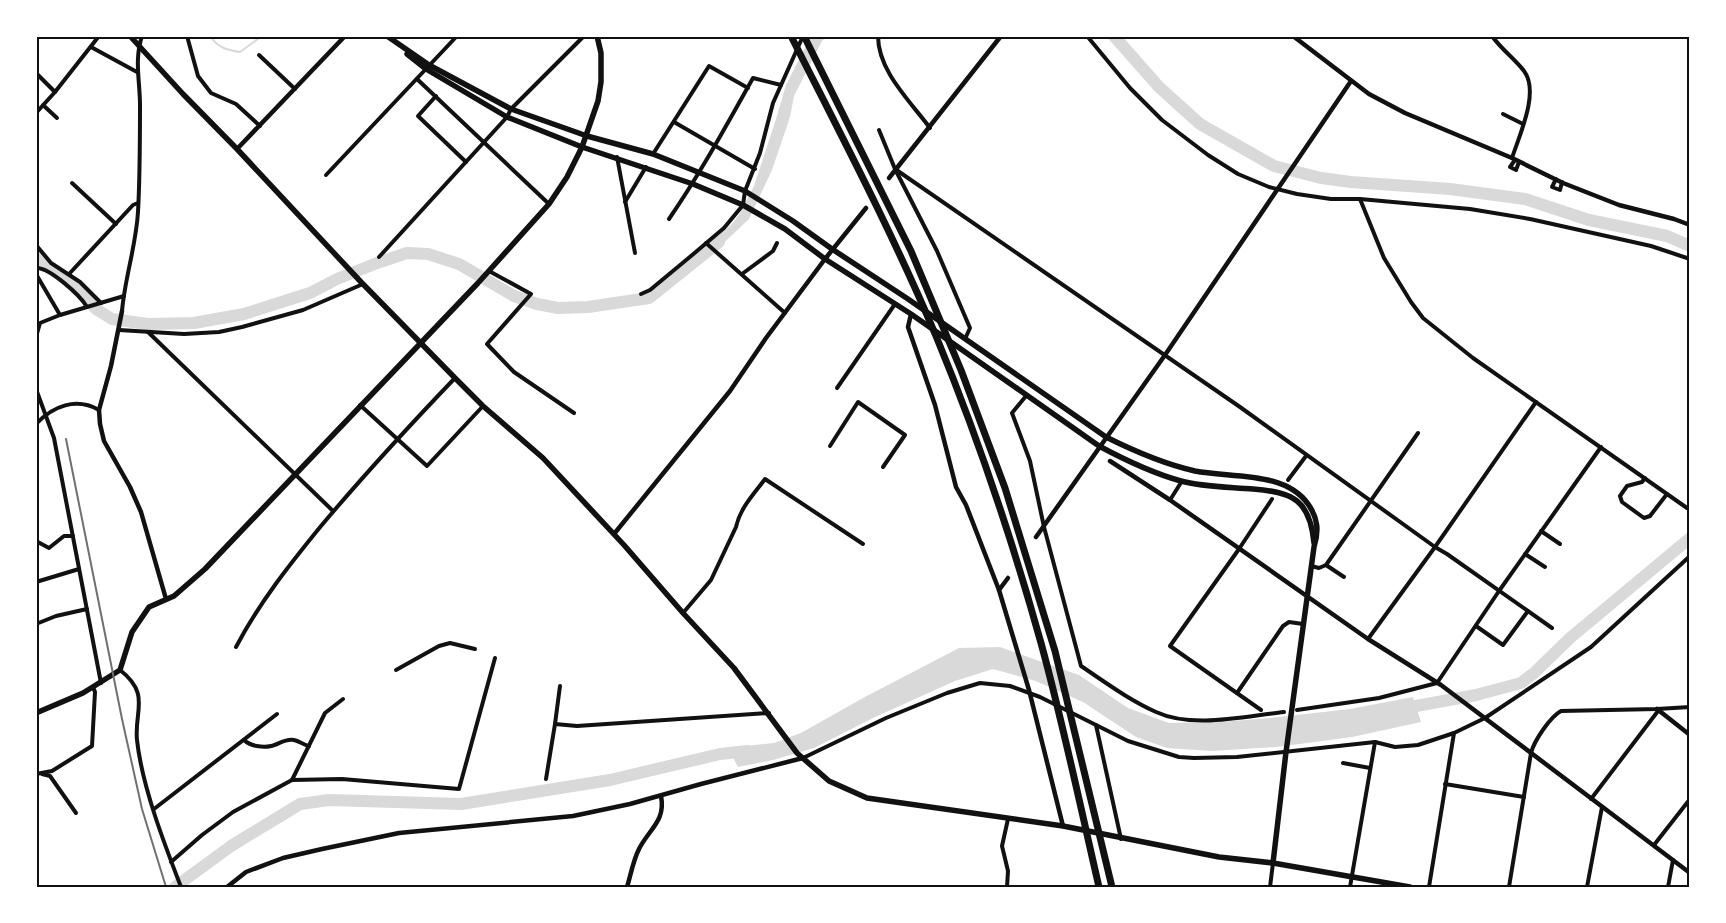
<svg xmlns="http://www.w3.org/2000/svg" width="1726" height="923" font-family="Rubik,sans-serif">
  <style>
    .water { fill: #d9d9d9 }
    .lines { fill: none; stroke-linecap: round; stroke-linejoin: round }
    .stream { stroke: #d9d9d9; stroke-width: 2 }
    .river { stroke: #d9d9d9; stroke-width: 12 }
    .minor { stroke: #111; stroke-width: 4 }
    .tertiary { stroke: #111; stroke-width: 4.5 }
    .primary { stroke: #111; stroke-width: 5.5 }
    .motorway { stroke: #111; stroke-width: 7 }
    .rail { stroke: #707070; stroke-width: 2 }
    .neatline { fill: none; stroke: #111; stroke-width: 2 }
  </style>
  <rect width="100%" height="100%" fill="#fff"/>
  <g class="water">
    <path d="M811,36H827L822,41L794,96L790,117L772,170L749,219L711,255L702,250L732,224L740,213L754,186L776,119L786,85Z"/>
    <path d="M1000,647L1079,675L1128,708L1169,723L1220,722L1270,718L1350,709L1413,697L1421,722L1352,737L1277,747L1211,751L1167,748L1136,737L1083,702L1036,681L993,669L955,681L875,717L814,748L773,760L738,767L728,748L774,743L801,733L863,698L959,648Z"/>
  </g>
  <g class="lines">
    <path class="stream" d="M210,36C218,48 227,50 240,52L262,36"/>
    <g class="river">
      <path d="M1114,36L1159,87L1200,124L1274,166L1321,178L1351,182L1450,189L1525,199L1589,220L1667,236L1690,246"/>
      <path d="M36,255L42,263L66,279L86,297L96,309L112,319L148,324L194,323L244,314L310,293L337,279L377,263L407,253L428,254L459,264L514,296L537,304L558,308L588,307L649,298L719,242"/>
      <path d="M1400,709L1476,695L1521,683L1534,673L1570,638L1690,538"/>
      <path d="M175,887L231,846L300,804L329,800L461,804L610,780L720,754L747,751"/>
    </g>
    <g class="minor">
      <path d="M187,36L198,76L211,93L236,104L260,126"/>
      <path d="M878,36C878,71 910,101 930,128"/>
      <path d="M1087,36L1130,88L1162,120L1208,155L1238,174L1269,187L1297,194L1331,199H1360L1470,209L1530,219L1651,246L1690,259"/>
      <path d="M1492,36C1501,49 1515,59 1524,71C1540,92 1519,136 1512,158"/>
      <path d="M91,47L137,72"/>
      <path d="M259,55L295,89"/>
      <path d="M36,73L55,92"/>
      <path d="M417,79L549,204"/>
      <path d="M436,96L418,116L466,162"/>
      <path d="M43,105L57,118"/>
      <path d="M36,113L55,92L99,36"/>
      <path d="M1503,114L1523,124"/>
      <path d="M674,122L755,169"/>
      <path d="M879,130L895,169L937,251L970,328L965,339"/>
      <path d="M653,154L709,66L748,88"/>
      <path d="M617,157L635,253"/>
      <path d="M1515,160L1510,167L1516,170L1519,162"/>
      <path d="M895,169L1240,407L1435,547L1447,554L1552,628"/>
      <path d="M326,175L457,36"/>
      <path d="M1556,179L1552,187L1560,190L1562,182"/>
      <path d="M72,183L116,224"/>
      <path d="M1360,199L1384,258L1411,302L1423,318L1473,358L1687,508"/>
      <path d="M625,202L646,167"/>
      <path d="M669,219C700,174 726,126 753,78L781,85"/>
      <path d="M706,243L785,313"/>
      <path d="M36,245L51,263L80,282L101,303"/>
      <path d="M379,257L507,117L511,109L584,36"/>
      <path d="M36,268C49,267 80,295 87,307"/>
      <path d="M489,271L531,294L487,344L514,372L574,413"/>
      <path d="M70,273L133,205L138,203"/>
      <path d="M36,274L60,315"/>
      <path d="M742,274L773,251L777,243"/>
      <path d="M641,294L650,290L691,256L724,228L743,205L745,191L760,153L773,103L803,36"/>
      <path d="M122,311C125,277 136,246 138,212C140,176 140,140 140,105C140,81 134,60 142,36"/>
      <path d="M119,330L184,334L219,332L242,327L303,310L363,284"/>
      <path d="M148,332L333,511"/>
      <path d="M36,337L40,323L60,315L124,296"/>
      <path d="M837,388L895,304"/>
      <path d="M36,389L54,438L101,683"/>
      <path d="M1026,396L1012,413L1030,461L1044,527L1081,666C1105,682 1129,700 1156,712C1193,729 1245,716 1284,712"/>
      <path d="M360,405L427,466L483,406"/>
      <path d="M36,424C53,406 76,397 99,410"/>
      <path d="M830,446L858,402L905,435L883,467"/>
      <path d="M1645,478L1642,482L1627,486L1620,496L1622,502L1644,518L1650,516L1667,494"/>
      <path d="M1288,480L1306,456"/>
      <path d="M1170,500L1182,481"/>
      <path d="M1541,531L1560,544"/>
      <path d="M36,541L49,548L64,536H73"/>
      <path d="M1525,554L1545,567"/>
      <path d="M1326,565L1344,577"/>
      <path d="M1311,566L1319,568L1326,565L1418,433"/>
      <path d="M36,582L79,569"/>
      <path d="M683,613L711,580L736,527C740,508 754,494 765,479L863,544"/>
      <path d="M36,624L56,616L87,609"/>
      <path d="M1476,626L1503,645L1528,611"/>
      <path d="M1368,639L1435,547L1536,402"/>
      <path d="M236,647C259,603 290,564 321,526C364,475 409,426 455,378"/>
      <path d="M120,670C151,694 134,711 137,740C142,786 164,843 181,887"/>
      <path d="M396,670L439,646L450,643L475,649"/>
      <path d="M560,686L555,724L577,726L769,713"/>
      <path d="M1237,693L1283,626L1289,622L1303,624"/>
      <path d="M1261,710L1170,646L1239,549L1272,499"/>
      <path d="M1297,710L1379,698L1437,683L1499,591L1601,447"/>
      <path d="M1096,725L1121,839"/>
      <path d="M244,740C250,746 263,748 271,746C278,745 285,738 294,740C299,741 304,745 309,746"/>
      <path d="M803,758L886,718L947,693L980,683L1010,686L1040,697L1128,741L1179,757L1194,758L1237,757L1375,742L1395,747L1418,745L1454,733L1485,718L1591,647L1690,556"/>
      <path d="M1343,763L1370,768"/>
      <path d="M36,774L52,771L92,746L95,692L93,687"/>
      <path d="M42,774L50,776L76,813"/>
      <path d="M546,779L555,724"/>
      <path d="M292,780L325,713L343,699"/>
      <path d="M1445,784L1524,797"/>
      <path d="M1591,799L1658,711"/>
      <path d="M154,809L277,714"/>
      <path d="M1654,845L1690,799"/>
      <path d="M171,862L202,835L233,812L292,780L342,779L459,789L495,658"/>
      <path d="M1007,887L1008,871L1002,846L1008,819"/>
      <path d="M1270,887L1273,863"/>
      <path d="M1350,887L1375,742"/>
      <path d="M1429,887L1454,733"/>
      <path d="M1509,887L1531,753C1534,741 1550,717 1561,711L1657,709L1690,707"/>
      <path d="M1587,887L1602,807"/>
      <path d="M1668,887L1673,860"/>
    </g>
    <g class="tertiary">
      <path d="M1293,36L1369,94L1405,113L1512,158L1563,183L1619,205L1674,219L1690,225"/>
      <path d="M237,149L345,36"/>
      <path d="M889,178L1001,36"/>
      <path d="M122,311L111,366L99,410L100,424L104,441L130,487L141,512L166,599"/>
      <path d="M911,314L908,327L935,405L956,487L966,505L999,590L1029,690L1063,826"/>
      <path d="M1110,461L1170,500L1368,639L1441,685L1690,873"/>
      <path d="M614,534L730,391L766,338L825,259L866,208"/>
      <path d="M1036,537L1165,355L1351,81"/>
      <path d="M999,590L1008,578"/>
      <path d="M1657,709L1690,735"/>
      <path d="M227,887L246,872L283,858L322,849L399,833L573,816L630,804L701,784L803,758"/>
      <path d="M627,887C631,874 633,861 639,849C649,829 666,821 661,796"/>
    </g>
    <g class="primary">
      <path d="M130,36L183,94L237,149L361,282L455,378L483,406L543,458L624,545L683,613L734,668L797,753L829,781L867,798L1063,826L1219,857L1273,863L1410,887"/>
      <path d="M387,36L429,65L511,109L587,136L653,154L745,191L793,221L832,249L908,299L1106,437C1134,451 1164,464 1195,471C1231,478 1285,471 1308,504C1318,518 1319,531 1314,547L1286,752L1273,863"/>
      <path d="M407,54L426,69L507,117L582,147L693,184L743,205L785,229L825,259L911,314L1099,446C1125,460 1152,473 1181,481C1202,487 1231,487 1253,489C1293,492 1310,500 1314,543"/>
      <path d="M36,713L83,693L120,670L132,632L149,607L174,596L205,569L478,283L549,204L567,177L582,147L598,101L601,82V53L597,36"/>
    </g>
    <g class="motorway">
      <path d="M791,36C841,135 893,234 936,336C977,435 1012,539 1041,643C1063,723 1080,805 1099,887"/>
      <path d="M804,36L911,251L961,370L1005,488L1055,651L1112,887"/>
    </g>
    <path class="rail" d="M66,439L122,719L142,809L166,887"/>
  </g>
  <rect width="1726" height="923" fill="none" stroke="#ffffff" stroke-width="75"/>
  <rect x="38" y="38" width="1650" height="848" class="neatline"/>
</svg>
